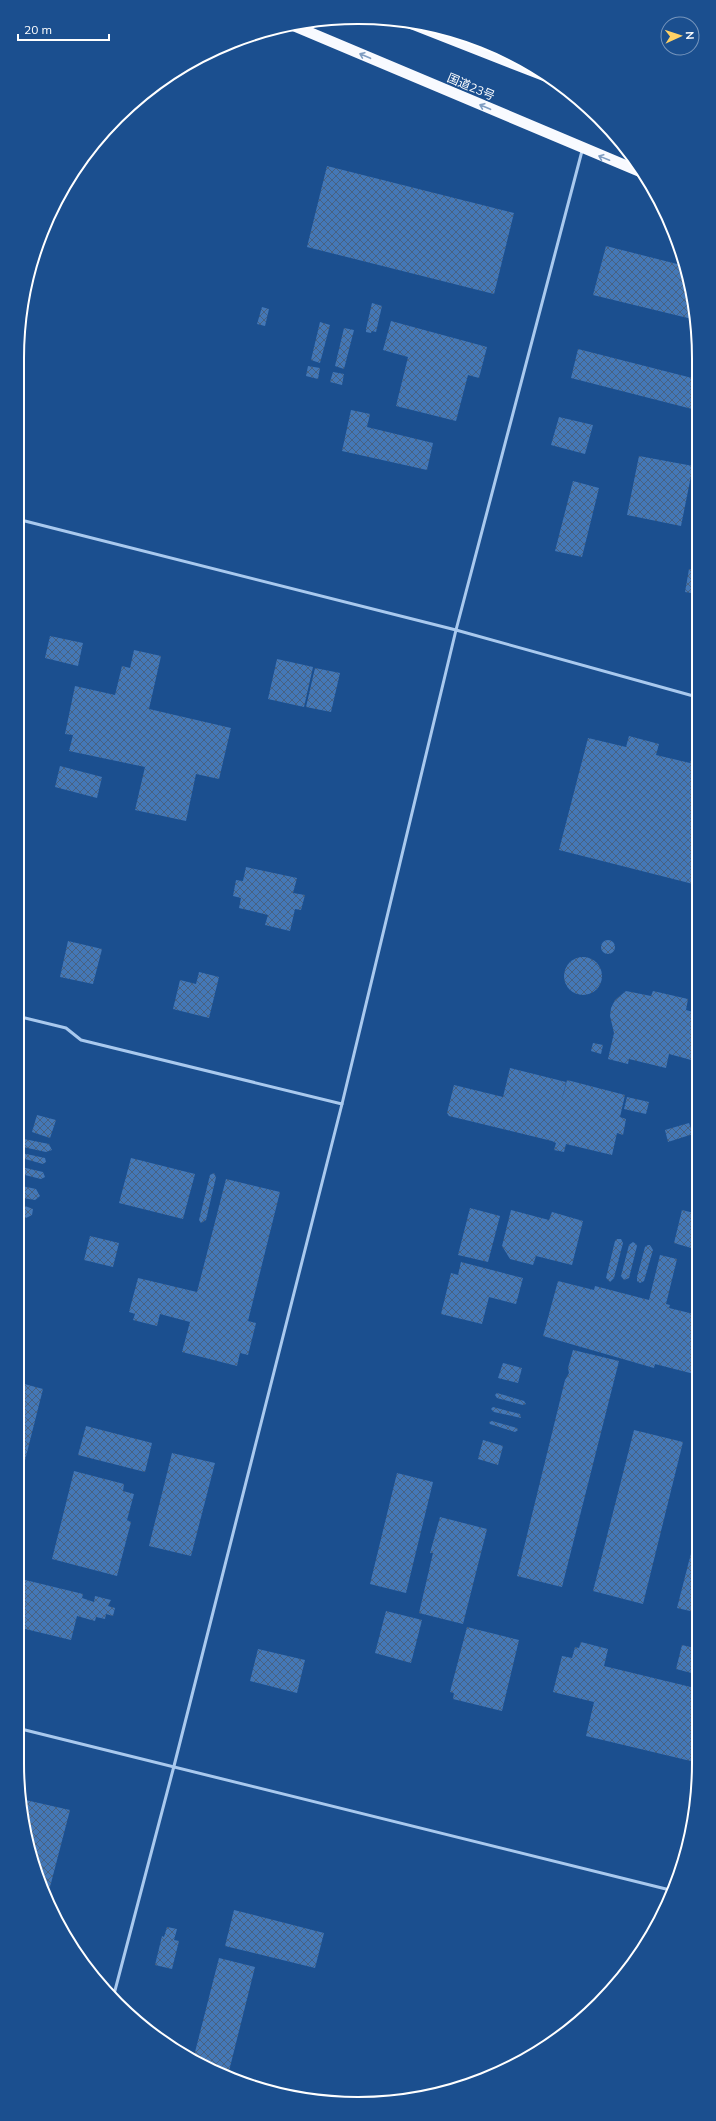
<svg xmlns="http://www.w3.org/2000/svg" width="716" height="2121" font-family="Mulish,'Noto Sans JP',sans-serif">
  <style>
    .building { fill: url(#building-cross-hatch) }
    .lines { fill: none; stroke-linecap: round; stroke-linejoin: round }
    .service { stroke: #a9c9ee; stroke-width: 3 }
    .trunk { stroke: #f8faff; stroke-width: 11 }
    .oneway { stroke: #7e9cc1 }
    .labels { text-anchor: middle; stroke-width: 3; stroke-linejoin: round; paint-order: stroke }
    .street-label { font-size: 12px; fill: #fff; stroke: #1b4f8f }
    .rim { fill: none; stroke: #fff; stroke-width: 2 }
  </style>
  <defs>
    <pattern id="building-cross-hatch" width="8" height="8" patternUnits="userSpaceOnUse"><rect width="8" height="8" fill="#4478b7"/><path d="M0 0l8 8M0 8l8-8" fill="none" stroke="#486282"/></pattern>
  </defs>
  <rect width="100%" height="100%" fill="#1b4f8f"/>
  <g class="building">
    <path d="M327,166L514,213L494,294L307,247Z"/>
    <path d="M606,246L681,265L696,313V320L593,295Z"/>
    <path d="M372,303L382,306L376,332L372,331L371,333L366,332V329Z"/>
    <path d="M262,307L269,309L265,326L257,324Z"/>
    <path d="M391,321L487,347L479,378L468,375L456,421L396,406L408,357L383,350Z"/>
    <path d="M320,322L330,325L320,363L311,360Z"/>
    <path d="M344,328L354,330L344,369L335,366Z"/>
    <path d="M578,349L696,379V410L571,378Z"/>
    <path d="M308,366L320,368L318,379L306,376Z"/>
    <path d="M333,372L344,374L342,385L330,382Z"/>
    <path d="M351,410L370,414L367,427L433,443L427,470L342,451Z"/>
    <path d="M559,417L593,425L585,454L551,445Z"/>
    <path d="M639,456L693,466L681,526L627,515Z"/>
    <path d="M573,481L599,488L582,557L555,551Z"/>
    <path d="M689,569L697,571V594L685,592Z"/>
    <path d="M50,636L83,643L78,666L45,658Z"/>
    <path d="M134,650L161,656L149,709L231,728L219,779L196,774L186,821L135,810L145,767L69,751L73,735L65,734L75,686L115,695L122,666L130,668Z"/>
    <path d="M277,659L313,667L304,707L268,699Z"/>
    <path d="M315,668L340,673L331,712L306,707Z"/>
    <path d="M629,736L659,744L656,755L690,763L692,757L697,759V885L559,850L588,738L626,747Z"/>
    <path d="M60,766L102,777L97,798L55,787Z"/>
    <path d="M246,867L297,878L293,893L305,895L301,910L295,909L290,931L265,925L268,915L239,908L241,898L233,896L236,880L243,881Z"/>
    <circle cx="608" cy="947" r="7"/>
    <path d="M68,941L102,949L93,984L60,977Z"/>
    <circle cx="583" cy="976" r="19"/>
    <path d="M199,972L219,977L209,1018L173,1009L180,980L196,984Z"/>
    <path d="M626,991L651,996L653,991L688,999L686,1010L697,1013L698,1052L695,1061L669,1054L666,1068L629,1059L628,1064L608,1059L614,1033L610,1016L611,1008L615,1000Z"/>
    <path d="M593,1043L603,1045L601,1054L591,1051Z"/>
    <path d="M510,1068L566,1082L561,1103L567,1080L625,1095L620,1117L626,1119L623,1135L617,1133L612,1155L566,1144L564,1152L554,1150L556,1143L552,1141L449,1116L447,1113L454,1085L503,1097Z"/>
    <path d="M627,1097L649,1102L646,1114L624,1109Z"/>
    <path d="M37,1115L56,1120L50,1138L32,1132Z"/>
    <path d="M689,1123L693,1134L668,1142L665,1130Z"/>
    <path d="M24,1139L49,1144L52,1150L46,1152L23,1147L20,1142Z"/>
    <path d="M17,1152L45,1158L46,1162L43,1164L18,1157Z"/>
    <path d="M131,1158L195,1174L183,1219L119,1203Z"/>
    <path d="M17,1166L43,1172L45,1177L41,1179L17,1173Z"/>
    <path d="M214,1173L216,1177L206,1220L201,1223L199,1220L210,1175Z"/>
    <path d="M226,1179L280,1192L248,1321L256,1323L248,1355L240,1353L237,1366L182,1352L190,1322L160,1314L157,1326L133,1320L135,1314L129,1312L138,1278L197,1292Z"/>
    <path d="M17,1185L36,1189L40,1196L35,1200L17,1197Z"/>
    <path d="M17,1203L33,1209L32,1215L26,1218L17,1216Z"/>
    <path d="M470,1208L500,1216L488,1262L458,1255Z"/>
    <path d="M511,1210L549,1220L552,1212L583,1221L572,1265L536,1256L533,1265L510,1259L502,1246Z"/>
    <path d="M682,1210L698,1214V1250L674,1243Z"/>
    <path d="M90,1236L119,1243L113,1267L84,1260Z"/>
    <path d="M617,1239H621L623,1243L614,1278L610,1282L606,1278L615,1241Z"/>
    <path d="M633,1242L636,1244L637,1246L629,1278L624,1280L621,1276L629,1245Z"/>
    <path d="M648,1245H650L653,1250L644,1281L640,1283L637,1281V1277L645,1247Z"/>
    <path d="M660,1255L677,1259L666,1304L670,1305L669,1308L698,1315V1375L655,1364L654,1368L543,1336L558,1281L594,1290L595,1286L649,1300Z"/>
    <path d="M461,1262L523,1278L516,1304L489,1297L482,1324L441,1314L451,1273L458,1275Z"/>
    <path d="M573,1350L619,1361L562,1587L517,1576L565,1380L569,1373L568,1368Z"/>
    <path d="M503,1363L522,1368L518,1383L498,1378Z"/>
    <path d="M17,1382L43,1389L18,1488H17Z"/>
    <path d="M497,1393L524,1401L526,1404L523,1405L497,1398L495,1395Z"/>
    <path d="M493,1407L520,1414L521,1418L494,1412L491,1409Z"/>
    <path d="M492,1421L517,1428L518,1430L515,1432L490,1424L489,1422Z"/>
    <path d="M86,1426L152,1443L145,1472L78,1455Z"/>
    <path d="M634,1430L683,1442L643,1604L593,1591Z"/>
    <path d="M483,1440L503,1446L498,1465L478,1459Z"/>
    <path d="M172,1453L215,1463L191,1556L149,1546Z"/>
    <path d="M74,1471L124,1484L123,1491L134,1494L127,1520L131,1522L117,1576L52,1559Z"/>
    <path d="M397,1473L433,1482L406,1593L370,1584Z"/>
    <path d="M440,1517L487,1529L463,1624L419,1613L433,1553H430Z"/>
    <path d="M698,1526H699V1613L677,1608Z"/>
    <path d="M17,1578L83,1594L82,1598L94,1602L95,1596L111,1600L108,1606L115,1608L113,1616L106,1614L105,1619L96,1617L95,1621L77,1616L71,1640L17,1627Z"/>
    <path d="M386,1611L422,1620L411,1663L375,1653Z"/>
    <path d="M467,1627L519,1640L502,1711L453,1699L454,1693L450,1692Z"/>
    <path d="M581,1642L608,1649L604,1666L699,1689V1763L586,1736L594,1702L553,1692L562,1656L572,1658L575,1647L579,1648Z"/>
    <path d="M682,1645L699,1649V1675L676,1669Z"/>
    <path d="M258,1649L305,1660L297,1693L250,1681Z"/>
    <path d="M21,1799L70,1810L50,1887L40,1885L24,1829Z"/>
    <path d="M42,1889L50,1891L48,1901L43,1893Z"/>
    <path d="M234,1910L324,1933L315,1968L225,1946Z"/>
    <path d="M167,1927L177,1929L174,1940L179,1941L172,1969L155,1965L162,1936L164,1937Z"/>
    <path d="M219,1958L255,1967L228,2075L207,2069L193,2060Z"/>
  </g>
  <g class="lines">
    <g class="service">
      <path d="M17,519L456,630L697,697"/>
      <path d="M17,1016L66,1028L81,1040L342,1104"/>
      <path d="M17,1728L670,1890"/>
      <path d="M113,1998L174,1766L342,1104L456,630L582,151"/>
    </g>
    <g class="trunk">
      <path d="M407,22L545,76"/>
      <path d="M292,25L641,172"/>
    </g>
  </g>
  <defs><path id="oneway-shaft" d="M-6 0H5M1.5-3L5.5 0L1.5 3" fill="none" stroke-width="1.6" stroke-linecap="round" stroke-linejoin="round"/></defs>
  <g class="oneway">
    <use href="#oneway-shaft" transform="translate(365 56) rotate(-157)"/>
    <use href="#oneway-shaft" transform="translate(485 107) rotate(-157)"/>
    <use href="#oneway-shaft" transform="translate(604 158) rotate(-158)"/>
  </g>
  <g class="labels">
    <g class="street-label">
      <text transform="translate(471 87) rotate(23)" y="4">国道23号</text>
    </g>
  </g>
  <path d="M0 0H716V2121H0ZM358 24H358A334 334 0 0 1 692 358V1763A334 334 0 0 1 358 2097H358A334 334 0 0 1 24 1763V358A334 334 0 0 1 358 24Z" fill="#1b4f8f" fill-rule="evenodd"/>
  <path class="rim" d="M358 24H358A334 334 0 0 1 692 358V1763A334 334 0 0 1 358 2097H358A334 334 0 0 1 24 1763V358A334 334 0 0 1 358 24Z"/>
  <g transform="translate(680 36) rotate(87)"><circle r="19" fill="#1b4f8f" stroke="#7695bc"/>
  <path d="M0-3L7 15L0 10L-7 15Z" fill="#ffd166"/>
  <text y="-6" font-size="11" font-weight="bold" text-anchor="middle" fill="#ffffff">N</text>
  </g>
  <path d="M18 34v6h91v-6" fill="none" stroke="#ffffff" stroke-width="2"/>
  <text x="24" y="34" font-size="12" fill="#ffffff" stroke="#1b4f8f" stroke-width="3" paint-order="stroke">20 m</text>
</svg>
